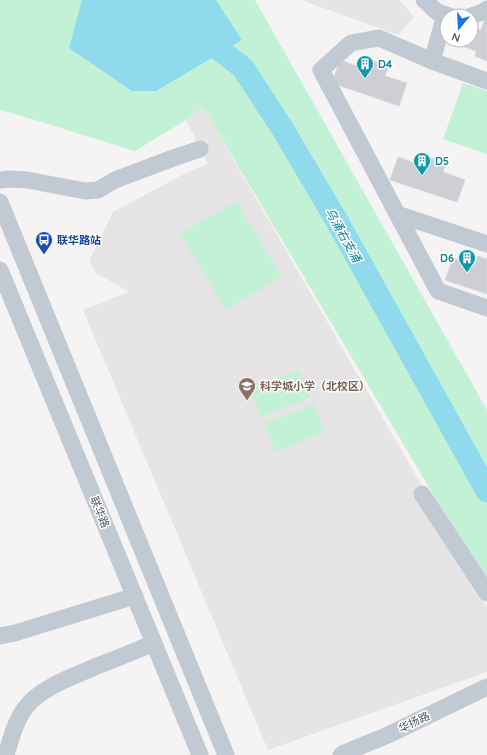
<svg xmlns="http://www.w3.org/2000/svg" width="487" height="755" font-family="Quicksand,'Noto Sans SC',sans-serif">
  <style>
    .education { fill: #e6e4e5 }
    .green { fill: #c3f1d5 }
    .water { fill: #90daee }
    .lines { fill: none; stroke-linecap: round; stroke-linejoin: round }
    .river { stroke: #90daee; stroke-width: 23 }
    .building { fill: #cdcfd5; stroke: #d7d9de }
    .minor { stroke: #c1cad2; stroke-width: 17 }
    .labels { text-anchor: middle; stroke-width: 3; stroke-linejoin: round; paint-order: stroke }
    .culture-label { font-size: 11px; font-weight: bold; fill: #0d838f; stroke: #fff; text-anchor: start }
    .transit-label { font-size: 11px; font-weight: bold; fill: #164399; stroke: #fff; text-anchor: start }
    .education-label { font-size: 11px; font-weight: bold; fill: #785e54; stroke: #fff; text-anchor: start }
    .street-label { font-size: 11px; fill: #4a5661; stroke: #fff }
    .water-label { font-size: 12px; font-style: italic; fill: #0c7c9b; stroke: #fff }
  </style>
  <rect width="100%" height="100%" fill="#f5f3f3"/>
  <g class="education">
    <path d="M301,0H399L414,17L398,35Z"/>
    <path d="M203,107L425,491L417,497L487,607V672L268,750L83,310L129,292L96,273L89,261L113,212L180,176L208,164L186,120Z"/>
  </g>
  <g class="green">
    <path d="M0,0H255L487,410V585L203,107L186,120L135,151C90,138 46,122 0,110Z"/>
    <path d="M463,83L487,91V154L443,139Z"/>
    <path d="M236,201L282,276L226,310L180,234Z"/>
    <path d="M299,370L311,397L261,417L249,390Z"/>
    <path d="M314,404L325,432L275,452L264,424Z"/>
  </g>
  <path class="water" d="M82,0H216L242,40L156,91H132L69,48Z"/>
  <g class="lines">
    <path class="river" d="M174,0L187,24L243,68L282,128L337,221L487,491"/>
  </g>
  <g class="building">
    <path d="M486,16H487V61L475,56L476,51L454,43L455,40H471V26L481,30Z"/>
    <path d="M366,58L389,66L385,76L407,83L399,106L332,83L340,60L362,68Z"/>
    <path d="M423,155L446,163L443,172L465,180L457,202L390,180L398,157L420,165Z"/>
    <path d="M478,256L487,259V294L445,280L453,258L475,265Z"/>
  </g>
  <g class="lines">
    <g class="minor">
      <path d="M424,0L437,12L450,16"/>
      <path d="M471,16L483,12L487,9"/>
      <path d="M432,61L445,15"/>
      <path d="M487,81L432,61L379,38L351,43L321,70L438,291L487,308"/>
      <path d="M0,180L9,179L27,180L85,191L98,190L115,180L176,157L200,149"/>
      <path d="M0,202L226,755"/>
      <path d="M397,214L487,244"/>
      <path d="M0,270L200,755"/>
      <path d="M422,494L487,593"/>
      <path d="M0,636L15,633L135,596"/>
      <path d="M6,755C11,739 15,721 26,707C41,687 75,676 97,666C116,659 135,651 154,643"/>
      <path d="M341,755L344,753L388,735L487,687"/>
    </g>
  </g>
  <defs>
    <symbol id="building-pin" viewBox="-11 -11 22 30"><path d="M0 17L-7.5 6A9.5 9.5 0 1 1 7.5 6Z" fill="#0f9aa8" stroke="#fff"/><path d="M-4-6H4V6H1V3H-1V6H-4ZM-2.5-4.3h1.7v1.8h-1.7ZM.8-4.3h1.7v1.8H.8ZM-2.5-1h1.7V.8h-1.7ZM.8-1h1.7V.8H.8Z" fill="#fff"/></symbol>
    <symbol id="bus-pin" viewBox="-11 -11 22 30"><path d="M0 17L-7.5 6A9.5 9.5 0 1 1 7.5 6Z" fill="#1a4fb4" stroke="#fff"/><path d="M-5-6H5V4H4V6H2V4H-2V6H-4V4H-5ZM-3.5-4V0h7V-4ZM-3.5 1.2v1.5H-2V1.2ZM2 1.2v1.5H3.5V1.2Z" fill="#fff"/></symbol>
    <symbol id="school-pin" viewBox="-11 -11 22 30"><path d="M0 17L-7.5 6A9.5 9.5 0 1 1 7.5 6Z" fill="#8d6e63" stroke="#fff"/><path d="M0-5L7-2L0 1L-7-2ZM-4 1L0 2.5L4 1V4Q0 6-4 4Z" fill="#fff"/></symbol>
  </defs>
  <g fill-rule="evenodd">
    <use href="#building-pin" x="355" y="54" width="20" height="27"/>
    <use href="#building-pin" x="412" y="151" width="20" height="27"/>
    <use href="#bus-pin" x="34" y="230" width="20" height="27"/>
    <use href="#building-pin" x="457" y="248" width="20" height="27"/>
    <use href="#school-pin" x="237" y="376" width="20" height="27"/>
  </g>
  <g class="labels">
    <g class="culture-label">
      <text x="378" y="68">D4</text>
      <text x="435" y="165">D5</text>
      <text x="454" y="262" text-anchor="end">D6</text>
    </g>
    <g class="transit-label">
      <text x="57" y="244">联华路站</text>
    </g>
    <g class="education-label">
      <text x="260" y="390">科学城小学（北校区）</text>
    </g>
    <g class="street-label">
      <text transform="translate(100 512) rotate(68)" y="4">联华路</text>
      <text transform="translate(414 722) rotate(-26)" y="4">华扬路</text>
    </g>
    <g class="water-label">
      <text transform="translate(343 235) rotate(61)" y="4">乌涌右支涌</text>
    </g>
  </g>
  <g transform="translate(459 28) rotate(198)"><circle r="19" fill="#ffffff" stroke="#b7bbc0"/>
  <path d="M0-3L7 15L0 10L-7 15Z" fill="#1a73e8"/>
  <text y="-6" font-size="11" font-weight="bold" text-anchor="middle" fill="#4a5661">N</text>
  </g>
</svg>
